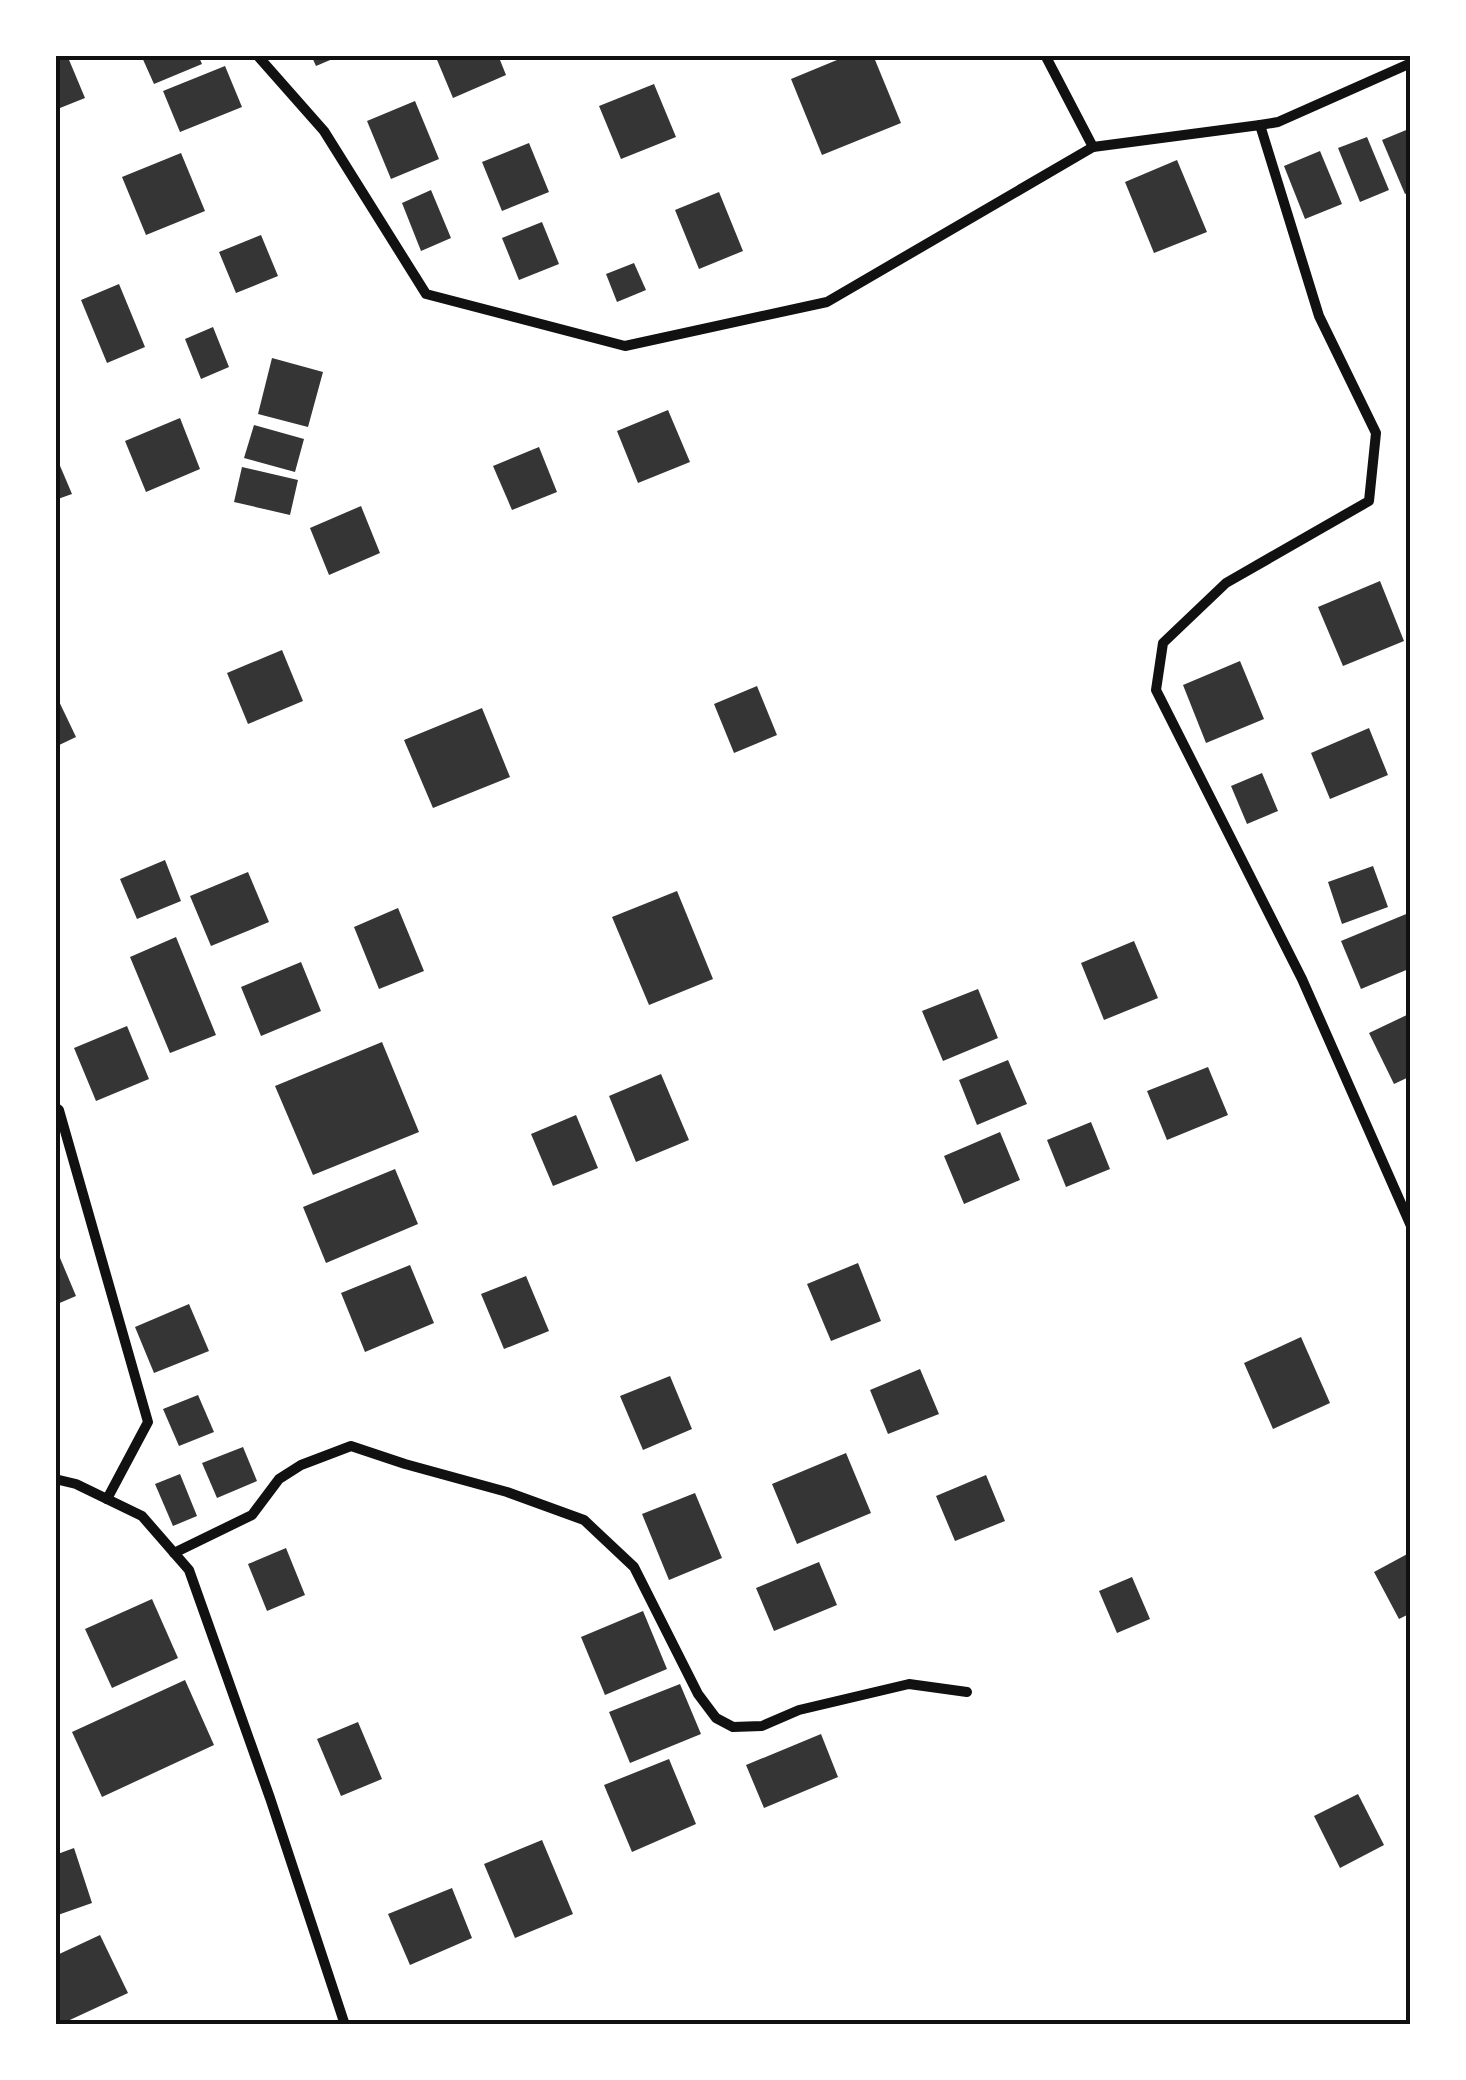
<svg xmlns="http://www.w3.org/2000/svg" width="1466" height="2080" font-family="Overpass,sans-serif">
  <style>
    .building { fill: #353535 }
    .lines { fill: none; stroke-linecap: round; stroke-linejoin: round }
    .minor { stroke: #111; stroke-width: 10 }
    .neatline { fill: none; stroke: #111; stroke-width: 4 }
  </style>
  <rect width="100%" height="100%" fill="#fff"/>
  <g class="building">
    <path d="M55,55H67L85,98L55,110Z"/>
    <path d="M141,55H198L202,64L154,84Z"/>
    <path d="M311,55H342L316,66Z"/>
    <path d="M435,55H498L506,75L453,98Z"/>
    <path d="M849,55H873L901,123L822,155L791,79Z"/>
    <path d="M225,66L242,107L180,132L163,91Z"/>
    <path d="M654,84L676,137L621,159L599,106Z"/>
    <path d="M415,101L439,159L391,179L367,121Z"/>
    <path d="M1411,128V192L1405,194L1382,140Z"/>
    <path d="M1367,137L1389,190L1360,202L1338,148Z"/>
    <path d="M529,143L549,192L502,211L482,162Z"/>
    <path d="M1320,151L1342,204L1305,219L1284,166Z"/>
    <path d="M181,153L205,211L146,235L122,177Z"/>
    <path d="M1177,160L1207,232L1154,253L1125,182Z"/>
    <path d="M431,190L451,238L421,251L402,203Z"/>
    <path d="M719,192L743,251L699,269L675,210Z"/>
    <path d="M542,222L559,264L519,280L502,238Z"/>
    <path d="M261,235L278,276L236,293L219,252Z"/>
    <path d="M634,263L646,290L617,302L606,274Z"/>
    <path d="M119,284L145,347L107,363L81,300Z"/>
    <path d="M213,327L229,367L201,379L185,339Z"/>
    <path d="M272,358L323,372L308,427L258,414Z"/>
    <path d="M668,410L690,462L638,483L617,431Z"/>
    <path d="M180,418L200,469L146,492L125,441Z"/>
    <path d="M254,425L304,439L295,472L244,458Z"/>
    <path d="M539,447L557,492L512,510L493,466Z"/>
    <path d="M55,454L72,494L55,500Z"/>
    <path d="M242,467L298,480L290,515L234,502Z"/>
    <path d="M361,506L380,553L329,575L310,528Z"/>
    <path d="M1380,581L1404,641L1343,666L1318,607Z"/>
    <path d="M282,650L303,701L248,724L227,673Z"/>
    <path d="M1240,661L1264,719L1206,743L1183,685Z"/>
    <path d="M757,686L777,735L734,753L714,704Z"/>
    <path d="M55,693L76,737L55,747Z"/>
    <path d="M482,708L510,777L433,808L404,740Z"/>
    <path d="M1369,728L1388,775L1330,799L1311,753Z"/>
    <path d="M1262,773L1278,811L1247,824L1231,786Z"/>
    <path d="M165,860L181,901L137,919L120,879Z"/>
    <path d="M1373,866L1388,907L1342,924L1328,882Z"/>
    <path d="M248,872L269,922L211,946L190,896Z"/>
    <path d="M677,891L713,979L649,1005L612,917Z"/>
    <path d="M398,908L424,971L379,989L354,927Z"/>
    <path d="M1411,912V968L1361,989L1341,941Z"/>
    <path d="M176,937L216,1035L170,1053L130,957Z"/>
    <path d="M1134,941L1158,998L1104,1020L1081,963Z"/>
    <path d="M301,962L321,1011L261,1036L241,987Z"/>
    <path d="M978,989L998,1038L943,1061L922,1011Z"/>
    <path d="M1411,1013V1076L1394,1084L1369,1033Z"/>
    <path d="M127,1026L149,1079L96,1101L74,1048Z"/>
    <path d="M382,1042L419,1132L313,1175L275,1086Z"/>
    <path d="M1008,1060L1027,1104L977,1125L959,1080Z"/>
    <path d="M1208,1067L1228,1115L1167,1140L1147,1091Z"/>
    <path d="M661,1074L689,1140L636,1162L609,1096Z"/>
    <path d="M576,1115L598,1168L553,1186L531,1134Z"/>
    <path d="M1091,1122L1110,1169L1066,1187L1047,1140Z"/>
    <path d="M1000,1132L1020,1180L964,1204L944,1156Z"/>
    <path d="M395,1169L418,1224L326,1263L303,1207Z"/>
    <path d="M55,1246L76,1296L55,1305Z"/>
    <path d="M858,1263L881,1321L831,1341L807,1284Z"/>
    <path d="M410,1265L434,1323L365,1352L341,1293Z"/>
    <path d="M526,1276L549,1331L504,1349L481,1294Z"/>
    <path d="M189,1304L209,1351L154,1373L135,1327Z"/>
    <path d="M1301,1337L1330,1403L1273,1429L1244,1363Z"/>
    <path d="M920,1369L939,1414L888,1434L870,1390Z"/>
    <path d="M670,1376L692,1429L643,1450L620,1396Z"/>
    <path d="M198,1395L214,1432L179,1446L163,1409Z"/>
    <path d="M243,1447L257,1481L217,1498L202,1463Z"/>
    <path d="M846,1453L871,1513L797,1544L772,1484Z"/>
    <path d="M180,1474L197,1516L173,1526L155,1484Z"/>
    <path d="M986,1475L1005,1521L955,1541L936,1496Z"/>
    <path d="M695,1493L722,1558L669,1580L642,1514Z"/>
    <path d="M286,1548L305,1595L267,1611L248,1564Z"/>
    <path d="M1411,1552V1613L1399,1619L1374,1572Z"/>
    <path d="M819,1562L837,1605L774,1631L756,1588Z"/>
    <path d="M1132,1577L1150,1619L1117,1633L1099,1591Z"/>
    <path d="M152,1599L178,1658L112,1688L85,1629Z"/>
    <path d="M643,1611L667,1669L605,1695L581,1637Z"/>
    <path d="M185,1680L214,1745L102,1797L72,1732Z"/>
    <path d="M680,1684L701,1734L630,1763L609,1712Z"/>
    <path d="M358,1722L382,1779L341,1796L317,1739Z"/>
    <path d="M821,1734L838,1777L764,1808L746,1765Z"/>
    <path d="M669,1759L696,1824L632,1852L604,1785Z"/>
    <path d="M1358,1794L1384,1845L1340,1868L1314,1816Z"/>
    <path d="M542,1840L573,1914L515,1938L484,1864Z"/>
    <path d="M74,1848L92,1903L55,1916V1855Z"/>
    <path d="M452,1888L472,1938L410,1965L388,1914Z"/>
    <path d="M100,1935L128,1993L59,2025L55,2015V1956Z"/>
  </g>
  <g class="lines">
    <g class="minor">
      <path d="M257,55L324,131L426,294L625,346L827,302L1093,147L1260,125L1319,316L1376,433L1369,501L1226,583L1163,643L1156,690L1302,979L1411,1226"/>
      <path d="M1045,55L1093,147"/>
      <path d="M1260,125L1278,122L1411,63"/>
      <path d="M55,1107L59,1110L148,1422L107,1499"/>
      <path d="M55,1479L76,1484L142,1516L189,1570L270,1798L345,2025"/>
      <path d="M174,1553L252,1515L279,1479L301,1465L351,1446L405,1464L507,1492L584,1520L634,1567L698,1694L716,1718L733,1727L762,1726L799,1710L909,1684L967,1692"/>
    </g>
  </g>
  <rect width="1466" height="2080" fill="none" stroke="#ffffff" stroke-width="115"/>
  <rect x="58" y="58" width="1350" height="1964" class="neatline"/>
</svg>
